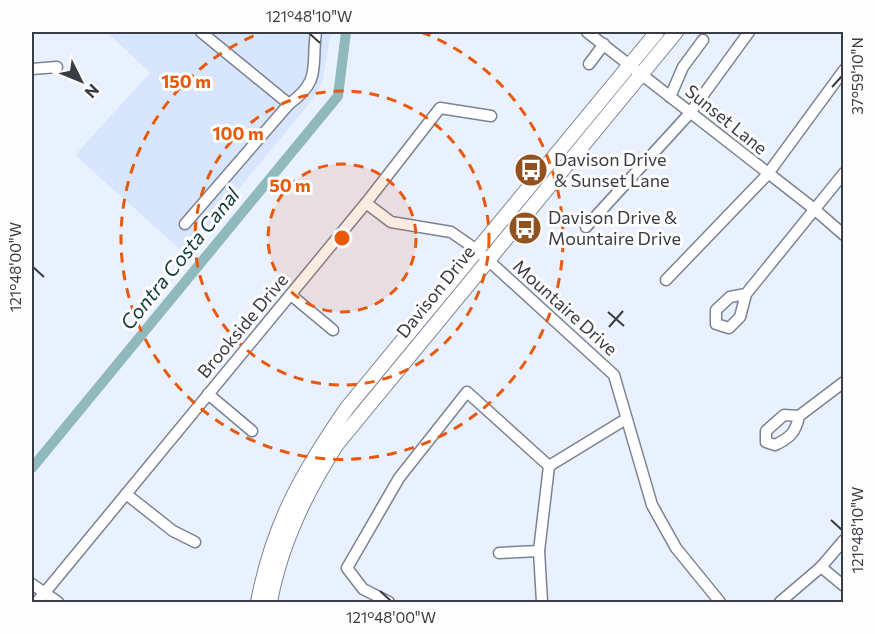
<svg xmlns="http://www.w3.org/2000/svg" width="875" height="634" font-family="Commissioner,sans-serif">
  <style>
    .built { fill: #d8e6fd }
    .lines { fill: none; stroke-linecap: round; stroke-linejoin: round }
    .canal { stroke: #8fb9bc; stroke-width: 10 }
    .minor-casing { stroke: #7b8393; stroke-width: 13 }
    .major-casing { stroke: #7b8393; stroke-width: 16 }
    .minor { stroke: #fff; stroke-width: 10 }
    .major { stroke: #fff; stroke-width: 14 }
    .ticks { fill: none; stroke: #393c43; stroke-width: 2 }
    .ring { fill: none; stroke: #e8590c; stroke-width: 3; stroke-dasharray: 10 8 }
    .labels { text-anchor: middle; stroke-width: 6; stroke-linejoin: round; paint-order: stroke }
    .street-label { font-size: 18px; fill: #393c43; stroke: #fdfdfd }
    .poi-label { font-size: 18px; fill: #393c43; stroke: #fdfdfd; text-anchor: start }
    .water-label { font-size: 20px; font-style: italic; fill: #113a3d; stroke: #fdfdfd }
    .centre { fill: #e8590c; stroke: #fdfdfd; stroke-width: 3 }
    .ring-label { font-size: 18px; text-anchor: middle; font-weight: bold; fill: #e8590c; stroke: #fdfdfd; stroke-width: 6; stroke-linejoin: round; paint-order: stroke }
    .neatline { fill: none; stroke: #393c43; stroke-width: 2 }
    .ticks-label { font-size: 15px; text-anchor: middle; fill: #393c43 }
  </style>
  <rect width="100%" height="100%" fill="#e9f0fe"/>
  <path class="built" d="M107,32H331L322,83L309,104L185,254L75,155L150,73Z"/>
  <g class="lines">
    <path class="canal" d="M32,468L338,96L346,32"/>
    <defs>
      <g id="minor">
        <path d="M201,32L289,104"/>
        <path d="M587,32L813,208L844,235"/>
        <path d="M589,64L604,44"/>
        <path d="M32,69L57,67"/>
        <path d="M670,97L683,67L703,40"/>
        <path d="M366,203L391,222L451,232L477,250L614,375L652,505L676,548L720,602"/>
        <path d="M185,224L289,104C322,80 311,67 316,32"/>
        <path d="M586,227L690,113L749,32"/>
        <path d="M666,280L767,175L844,70"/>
        <path d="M746,294L730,297L716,310V324L729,328L740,317L746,294L844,173"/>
        <path d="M291,295L333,330"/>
        <path d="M208,394L252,431"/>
        <path d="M799,416L784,415L766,431V442L775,445C790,438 796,432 799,416L844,382"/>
        <path d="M126,494L173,531L195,542"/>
        <path d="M499,553L539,551"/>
        <path d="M821,567L844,586"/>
        <path d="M32,584L58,602"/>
        <path d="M37,602L366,203L440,108L491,116"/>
        <path d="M389,602L363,589L347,568L399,478L467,392L549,466"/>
        <path d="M542,602L539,551L549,466L626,419"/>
        <path d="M780,602L821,567L844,540"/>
      </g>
      <g id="major">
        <path d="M258,602C273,524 302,473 347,408L657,32"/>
        <path d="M270,602C280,546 306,492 337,444L676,32"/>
      </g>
    </defs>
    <use href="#minor" class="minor-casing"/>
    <use href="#major" class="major-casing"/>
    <use href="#minor" class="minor"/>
    <use href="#major" class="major"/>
  </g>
  <path class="ticks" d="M309,33L320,43M832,87L842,76M33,267L44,277M608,312L624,326M609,327L623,311M831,520L842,530M380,591L391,601"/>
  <circle cx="342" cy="238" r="74" fill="#e8590c" fill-opacity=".12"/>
  <g class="ring">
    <circle cx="342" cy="238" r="74"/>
    <circle cx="342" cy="238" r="147"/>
    <path d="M421 32A221 221 0 1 1 263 32"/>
  </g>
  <defs>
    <symbol id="bus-disc" viewBox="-11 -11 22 22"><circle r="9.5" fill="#945120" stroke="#fdfdfd"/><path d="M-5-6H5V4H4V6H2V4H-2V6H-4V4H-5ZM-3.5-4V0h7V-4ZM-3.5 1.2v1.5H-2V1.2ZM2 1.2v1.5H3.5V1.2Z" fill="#fff"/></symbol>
  </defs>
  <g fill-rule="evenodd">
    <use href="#bus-disc" x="512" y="151" width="38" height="38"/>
    <use href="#bus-disc" x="506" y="209" width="38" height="38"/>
  </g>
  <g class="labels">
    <g class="street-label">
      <text transform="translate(726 120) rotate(39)" y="6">Sunset Lane</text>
      <text transform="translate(436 292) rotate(-51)" y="6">Davison Drive</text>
      <text transform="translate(565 308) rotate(42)" y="6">Mountaire Drive</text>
      <text transform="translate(243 326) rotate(-50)" y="6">Brookside Drive</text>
    </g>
    <g class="poi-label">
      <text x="554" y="166">Davison Drive<tspan x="554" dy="21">&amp; Sunset Lane</tspan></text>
      <text x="548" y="224">Davison Drive &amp;<tspan x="548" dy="21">Mountaire Drive</tspan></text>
    </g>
    <g class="water-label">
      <text transform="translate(180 259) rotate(-51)" y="7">Contra Costa Canal</text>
    </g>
  </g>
  <circle cx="342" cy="238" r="9" class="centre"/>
  <g class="ring-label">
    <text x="186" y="88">150 m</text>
    <text x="238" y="140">100 m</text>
    <text x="290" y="192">50 m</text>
  </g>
  <rect width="875" height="634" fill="none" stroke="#fdfdfd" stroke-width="66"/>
  <g transform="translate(81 81) rotate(133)" stroke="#fdfdfd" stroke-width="4.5" paint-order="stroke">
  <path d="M0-4.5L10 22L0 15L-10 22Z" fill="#393c43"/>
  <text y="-9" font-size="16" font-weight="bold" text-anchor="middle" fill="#393c43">N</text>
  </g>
  <rect x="33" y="33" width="809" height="568" class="neatline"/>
  <g class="ticks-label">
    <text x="309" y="22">121°48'10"W</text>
    <text transform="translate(858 76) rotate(-90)" y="5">37°59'10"N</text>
    <text transform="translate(16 267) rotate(-90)" y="5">121°48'00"W</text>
    <text transform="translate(858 530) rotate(-90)" y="5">121°48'10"W</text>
    <text x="391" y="623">121°48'00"W</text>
  </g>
</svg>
